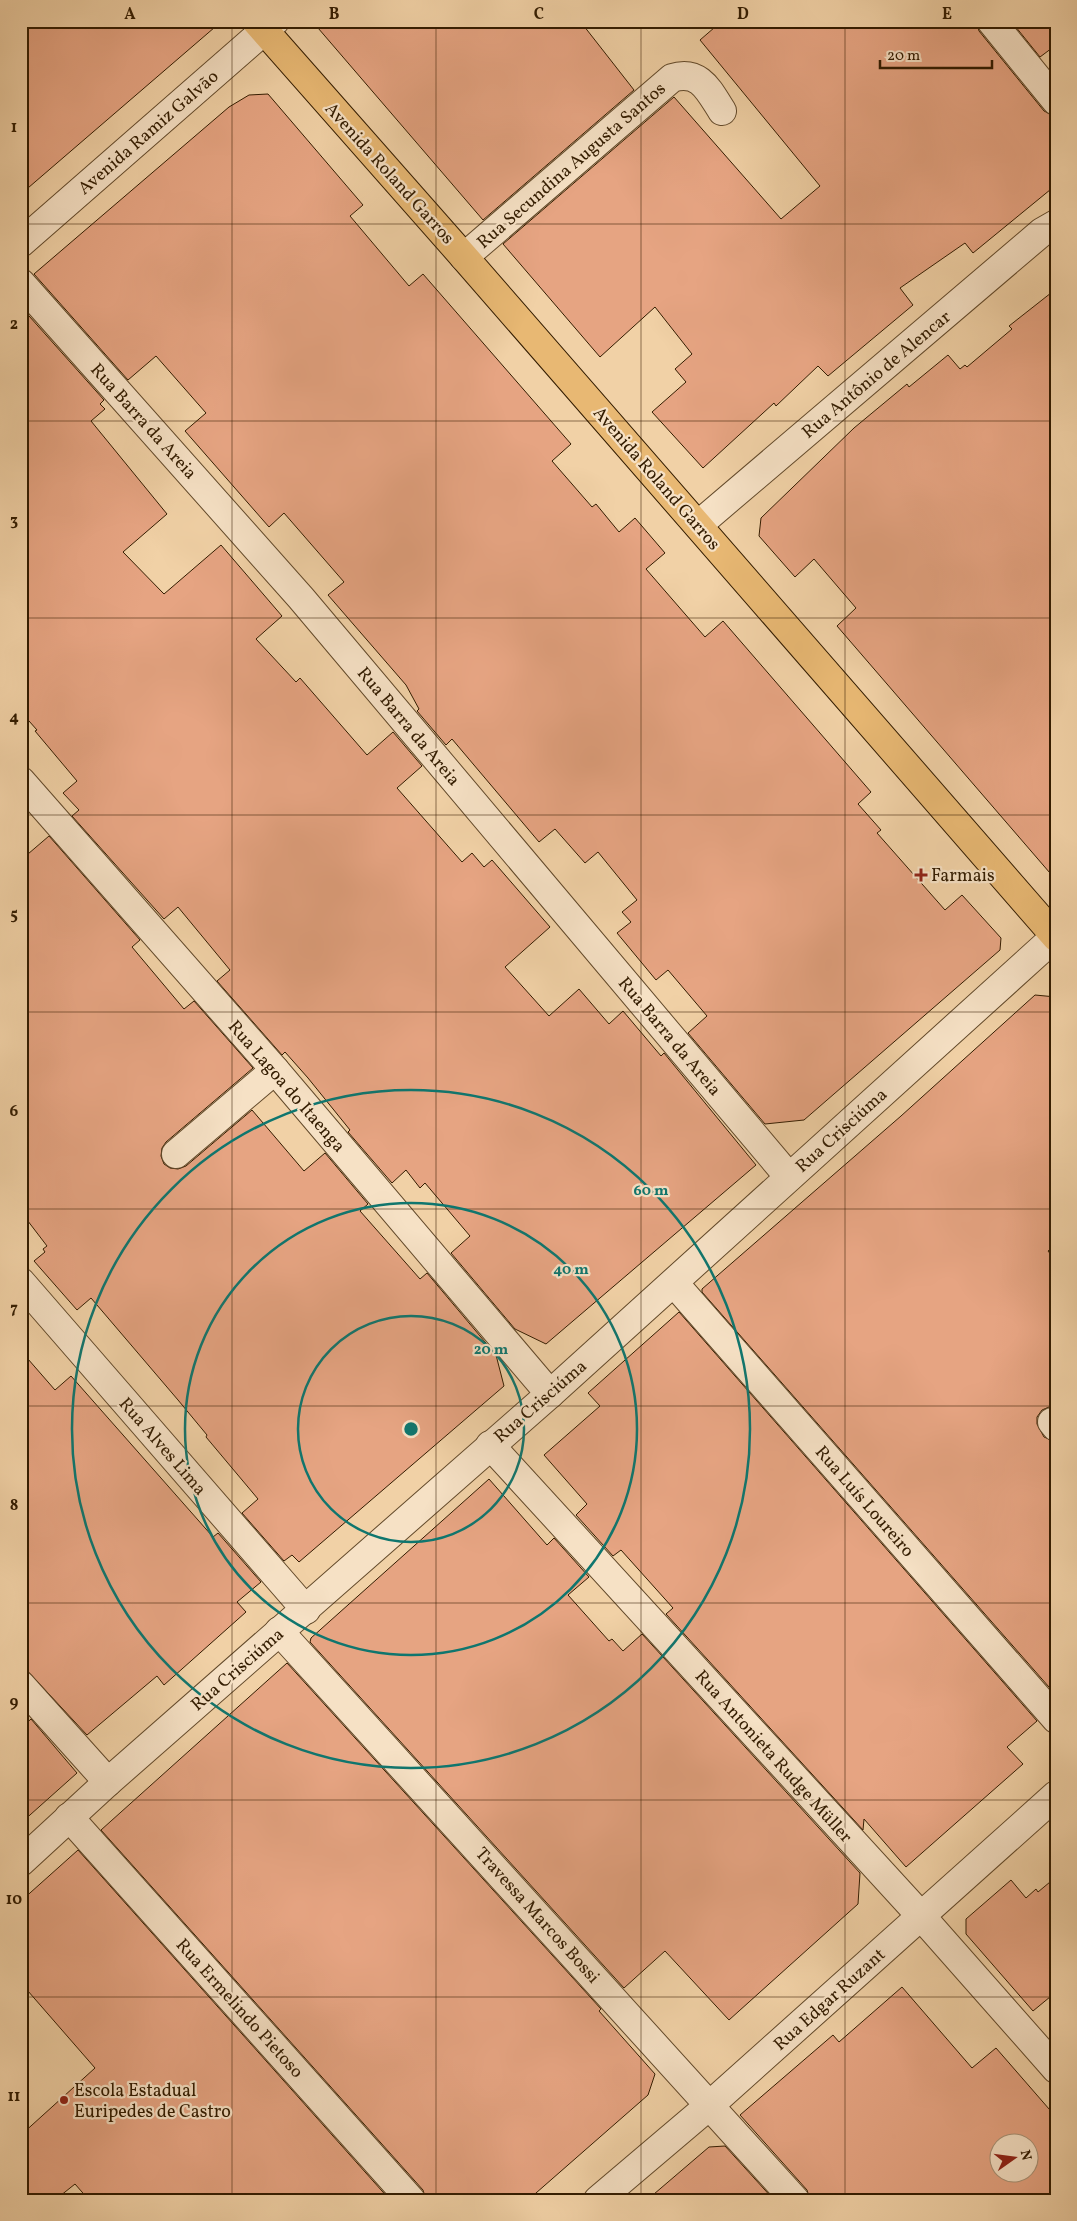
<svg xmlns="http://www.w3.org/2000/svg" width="1077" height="2221" font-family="Vollkorn,serif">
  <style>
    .building { fill: #e6a482; stroke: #331c00; fill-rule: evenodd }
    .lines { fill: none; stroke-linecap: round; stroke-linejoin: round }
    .minor-casing { stroke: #62492a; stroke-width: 30 }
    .major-casing { stroke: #331c00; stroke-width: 30 }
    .minor { stroke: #f6e1c5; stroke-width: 28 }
    .major { stroke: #e8b873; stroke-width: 28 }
    .grid { fill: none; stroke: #331c00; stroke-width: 1; stroke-opacity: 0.55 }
    .ring { fill: none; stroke: #0f766e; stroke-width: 2.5 }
    .poi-dot { fill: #8f2418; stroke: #f6e1c5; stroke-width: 2 }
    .labels { text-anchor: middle; stroke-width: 4.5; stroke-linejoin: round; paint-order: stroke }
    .street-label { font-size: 18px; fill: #331c00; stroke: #f6e1c5 }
    .poi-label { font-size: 18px; fill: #331c00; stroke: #f6e1c5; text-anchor: start }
    .centre { fill: #0f766e; stroke: #f6e1c5; stroke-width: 2.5 }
    .ring-label { font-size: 15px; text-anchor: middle; font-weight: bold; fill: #0f766e; stroke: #f6e1c5; stroke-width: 4.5; stroke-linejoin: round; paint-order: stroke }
    .neatline { fill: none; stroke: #331c00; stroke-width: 2 }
    .grid-label { font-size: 16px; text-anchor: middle; font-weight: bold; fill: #331c00 }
  </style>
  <rect width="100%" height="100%" fill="#f1d1a6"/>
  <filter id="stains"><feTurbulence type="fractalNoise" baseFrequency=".004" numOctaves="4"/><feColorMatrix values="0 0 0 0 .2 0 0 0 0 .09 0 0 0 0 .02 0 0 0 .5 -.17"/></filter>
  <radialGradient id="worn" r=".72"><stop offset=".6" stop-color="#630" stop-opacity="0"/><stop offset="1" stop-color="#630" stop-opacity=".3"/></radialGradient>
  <g class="building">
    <path d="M21,21H222L21,194Z"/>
    <path d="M312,21H580L634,90L483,220Z"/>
    <path d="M722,21H976L979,31L1044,111L1056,117V185L973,253L965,243L900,288L913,305L828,376L818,366L776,406L774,403L703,468L652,412L686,382L675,369L692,354L655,307L600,357L503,244L674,97L781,219L820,186L700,40Z"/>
    <path d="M1011,21H1056V45L1040,57Z"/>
    <path d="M268,94L363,205L350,216L409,286L423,274L571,444L552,461L592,507L596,504L619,532L635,518L665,553L646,569L705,637L723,621L871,792L858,804L881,830L877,833L945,910L962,895L1001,938L1000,950L804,1120L765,1124L688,1033L707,1016L668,970L656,980L617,933L631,922L622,912L637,900L598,852L585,863L555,829L539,842L452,739L446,745L417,711L419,709L406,685L328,595L344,582L284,513L269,527L185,431L206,413L156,356L128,380L34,274L229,107L249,95Z"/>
    <path d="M1056,289V880L837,626L856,608L814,559L795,577L759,536L761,518L854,428L907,384L909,387L948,355L960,369L965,365L967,367L1012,329L1009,326Z"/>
    <path d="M21,307L104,400L100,404L105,409L91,421L167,514L123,552L164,594L221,545L282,616L256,639L296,682L300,678L367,755L393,732L422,766L397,788L462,862L472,853L484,867L492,860L550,927L505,967L549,1016L579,989L609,1024L623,1011L661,1056L664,1053L756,1165L546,1344L515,1329L451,1253L470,1236L425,1183L420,1188L406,1170L392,1183L348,1132L350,1130L308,1078L285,1052L282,1055L217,981L230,970L178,907L164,919L72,816L79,810L63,793L77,781L35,731L37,730L21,712Z"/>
    <path d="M49,836L140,940L132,947L184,1009L194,1001L253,1068L166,1142L162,1148L161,1156L164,1164L170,1168L178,1169L186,1166L252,1110L304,1171L325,1153L368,1204L360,1211L420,1279L427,1273L496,1355L504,1386L299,1562L292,1555L284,1561L242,1513L258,1499L206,1437L207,1435L178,1400L91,1298L77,1310L34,1261L45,1252L43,1249L47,1246L21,1212V1056L27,1050L21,1034V860Z"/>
    <path d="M1035,995L1056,997V1244L1048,1251L1056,1261V1407H1049L1042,1410L1037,1417V1424L1044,1437L1056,1442V1695L702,1292V1289L901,1116Z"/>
    <path d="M679,1312L1037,1721L1007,1747L1023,1764L906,1867L864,1819L863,1830L666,1614L673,1608L621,1550L613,1556L576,1515L587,1504L544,1455L600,1406L588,1393Z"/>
    <path d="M21,1351L55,1390L71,1376L213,1537L218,1533L261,1582L237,1602L246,1612L164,1685L157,1676L87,1735L21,1664Z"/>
    <path d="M489,1479L547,1545L554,1538L589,1577L568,1595L609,1641L612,1639L623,1651L642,1634L860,1873L858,1904L729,2020L665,1951L624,1988L310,1642L311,1638Z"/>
    <path d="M287,1663L601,2009L599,2011L655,2074L648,2095L528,2200H426L423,2190L101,1830Z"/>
    <path d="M31,1719L77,1773L21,1823V1728Z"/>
    <path d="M78,1850L390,2200H89L75,2184L55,2200H21V2135L95,2068L21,1983V1901Z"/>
    <path d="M1056,1877V1992L1033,2011L966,1934V1919L1011,1880L1026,1898L1036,1889L1038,1892Z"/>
    <path d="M902,1987L972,2068L996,2048L1056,2117V2200H810L807,2190L740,2115L833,2035L839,2042ZM1000,2144H1030V2174H1000Z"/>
    <path d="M725,2146L774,2200H647L709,2147Z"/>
  </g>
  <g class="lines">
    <defs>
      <g id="minor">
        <path d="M991,21L1056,101"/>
        <path d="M21,243L275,21"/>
        <path d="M464,257L672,78C700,69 709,91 722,111"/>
        <path d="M21,283L301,598L789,1177"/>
        <path d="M698,525L1042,232L1056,224"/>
        <path d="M21,781L275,1070L550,1394"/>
        <path d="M176,1154L275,1070"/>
        <path d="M21,1282L306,1610"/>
        <path d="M674,1283L1056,1719"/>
        <path d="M1052,1422L1056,1427"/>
        <path d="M490,1445L921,1916L1056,2069"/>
        <path d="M279,1631L795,2200"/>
        <path d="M21,1685L108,1782"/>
        <path d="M69,1817L411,2200"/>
        <path d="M21,1862L108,1782L550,1394L1056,936"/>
        <path d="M598,2200L710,2105L1056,1795"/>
      </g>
      <path id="major" d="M256,21L464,257L1056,937"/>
    </defs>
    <use href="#minor" class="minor-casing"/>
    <use href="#major" class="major-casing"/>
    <use href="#minor" class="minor"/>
    <use href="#major" class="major"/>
  </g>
  <path class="grid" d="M232,21V2200M436,21V2200M641,21V2200M845,21V2200M21,224H1056M21,421H1056M21,618H1056M21,815H1056M21,1012H1056M21,1209H1056M21,1406H1056M21,1603H1056M21,1800H1056M21,1997H1056"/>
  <g class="ring">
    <circle cx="411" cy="1429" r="113"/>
    <circle cx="411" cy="1429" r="226"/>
    <circle cx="411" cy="1429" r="339"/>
  </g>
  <g class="poi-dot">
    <path d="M918.5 867.5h5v5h5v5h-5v5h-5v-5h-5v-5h5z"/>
    <circle cx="64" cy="2100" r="5"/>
  </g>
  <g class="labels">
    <g class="street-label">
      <text transform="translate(148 132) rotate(-41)" y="6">Avenida Ramiz Galvão</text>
      <text transform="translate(571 165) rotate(-41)" y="6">Rua Secundina Augusta Santos</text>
      <text transform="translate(390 173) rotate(48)" y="6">Avenida Roland Garros</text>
      <text transform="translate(876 374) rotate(-40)" y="6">Rua Antônio de Alencar</text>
      <text transform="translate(144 421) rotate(48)" y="6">Rua Barra da Areia</text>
      <text transform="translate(657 478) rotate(49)" y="6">Avenida Roland Garros</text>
      <text transform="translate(409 726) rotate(50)" y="6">Rua Barra da Areia</text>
      <text transform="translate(670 1036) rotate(50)" y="6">Rua Barra da Areia</text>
      <text transform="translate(287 1086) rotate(49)" y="6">Rua Lagoa do Itaenga</text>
      <text transform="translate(841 1130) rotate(-42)" y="6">Rua Crisciúma</text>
      <text transform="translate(540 1401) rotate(-41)" y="6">Rua Crisciúma</text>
      <text transform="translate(163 1446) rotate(49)" y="6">Rua Alves Lima</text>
      <text transform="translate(865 1501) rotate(49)" y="6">Rua Luís Loureiro</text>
      <text transform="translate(237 1669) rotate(-41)" y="6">Rua Crisciúma</text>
      <text transform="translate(774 1756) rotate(48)" y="6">Rua Antonieta Rudge Müller</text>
      <text transform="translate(538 1915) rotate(48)" y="6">Travessa Marcos Bossi</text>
      <text transform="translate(829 1999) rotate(-42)" y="6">Rua Edgar Ruzant</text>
      <text transform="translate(240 2008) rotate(48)" y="6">Rua Ermelindo Pietoso</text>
    </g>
    <g class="poi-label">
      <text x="931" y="881">Farmais</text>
      <text x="74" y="2096">Escola Estadual<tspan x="74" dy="21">Euripedes de Castro</tspan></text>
    </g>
  </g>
  <circle cx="411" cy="1429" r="8" class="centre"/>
  <g class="ring-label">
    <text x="651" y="1195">60 m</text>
    <text x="571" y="1274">40 m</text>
    <text x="491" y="1354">20 m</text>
  </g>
  <rect width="1077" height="2221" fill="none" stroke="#f1d1a6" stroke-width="55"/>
  <g transform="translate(1014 2158) rotate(76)"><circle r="24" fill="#f6e1c5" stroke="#a89276"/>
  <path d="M0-4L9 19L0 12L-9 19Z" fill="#8f2418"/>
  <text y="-8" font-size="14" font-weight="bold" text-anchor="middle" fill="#331c00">N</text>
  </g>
  <path d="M880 60v8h112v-8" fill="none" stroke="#331c00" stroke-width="2.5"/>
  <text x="887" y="60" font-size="15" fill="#331c00" stroke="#f6e1c5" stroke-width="4" paint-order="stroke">20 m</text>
  <rect x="28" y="28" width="1022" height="2166" class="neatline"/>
  <g class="grid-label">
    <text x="130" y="19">A</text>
    <text x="334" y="19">B</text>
    <text x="539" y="19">C</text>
    <text x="743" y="19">D</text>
    <text x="947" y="19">E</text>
    <text x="14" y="132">1</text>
    <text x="14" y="329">2</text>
    <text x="14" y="525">3</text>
    <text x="14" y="722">4</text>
    <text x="14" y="919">5</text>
    <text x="14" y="1116">6</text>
    <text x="14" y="1313">7</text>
    <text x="14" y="1510">8</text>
    <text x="14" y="1707">9</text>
    <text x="14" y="1904">10</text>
    <text x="14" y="2101">11</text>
  </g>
  <rect width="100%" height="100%" filter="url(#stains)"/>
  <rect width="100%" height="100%" fill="url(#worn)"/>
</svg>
